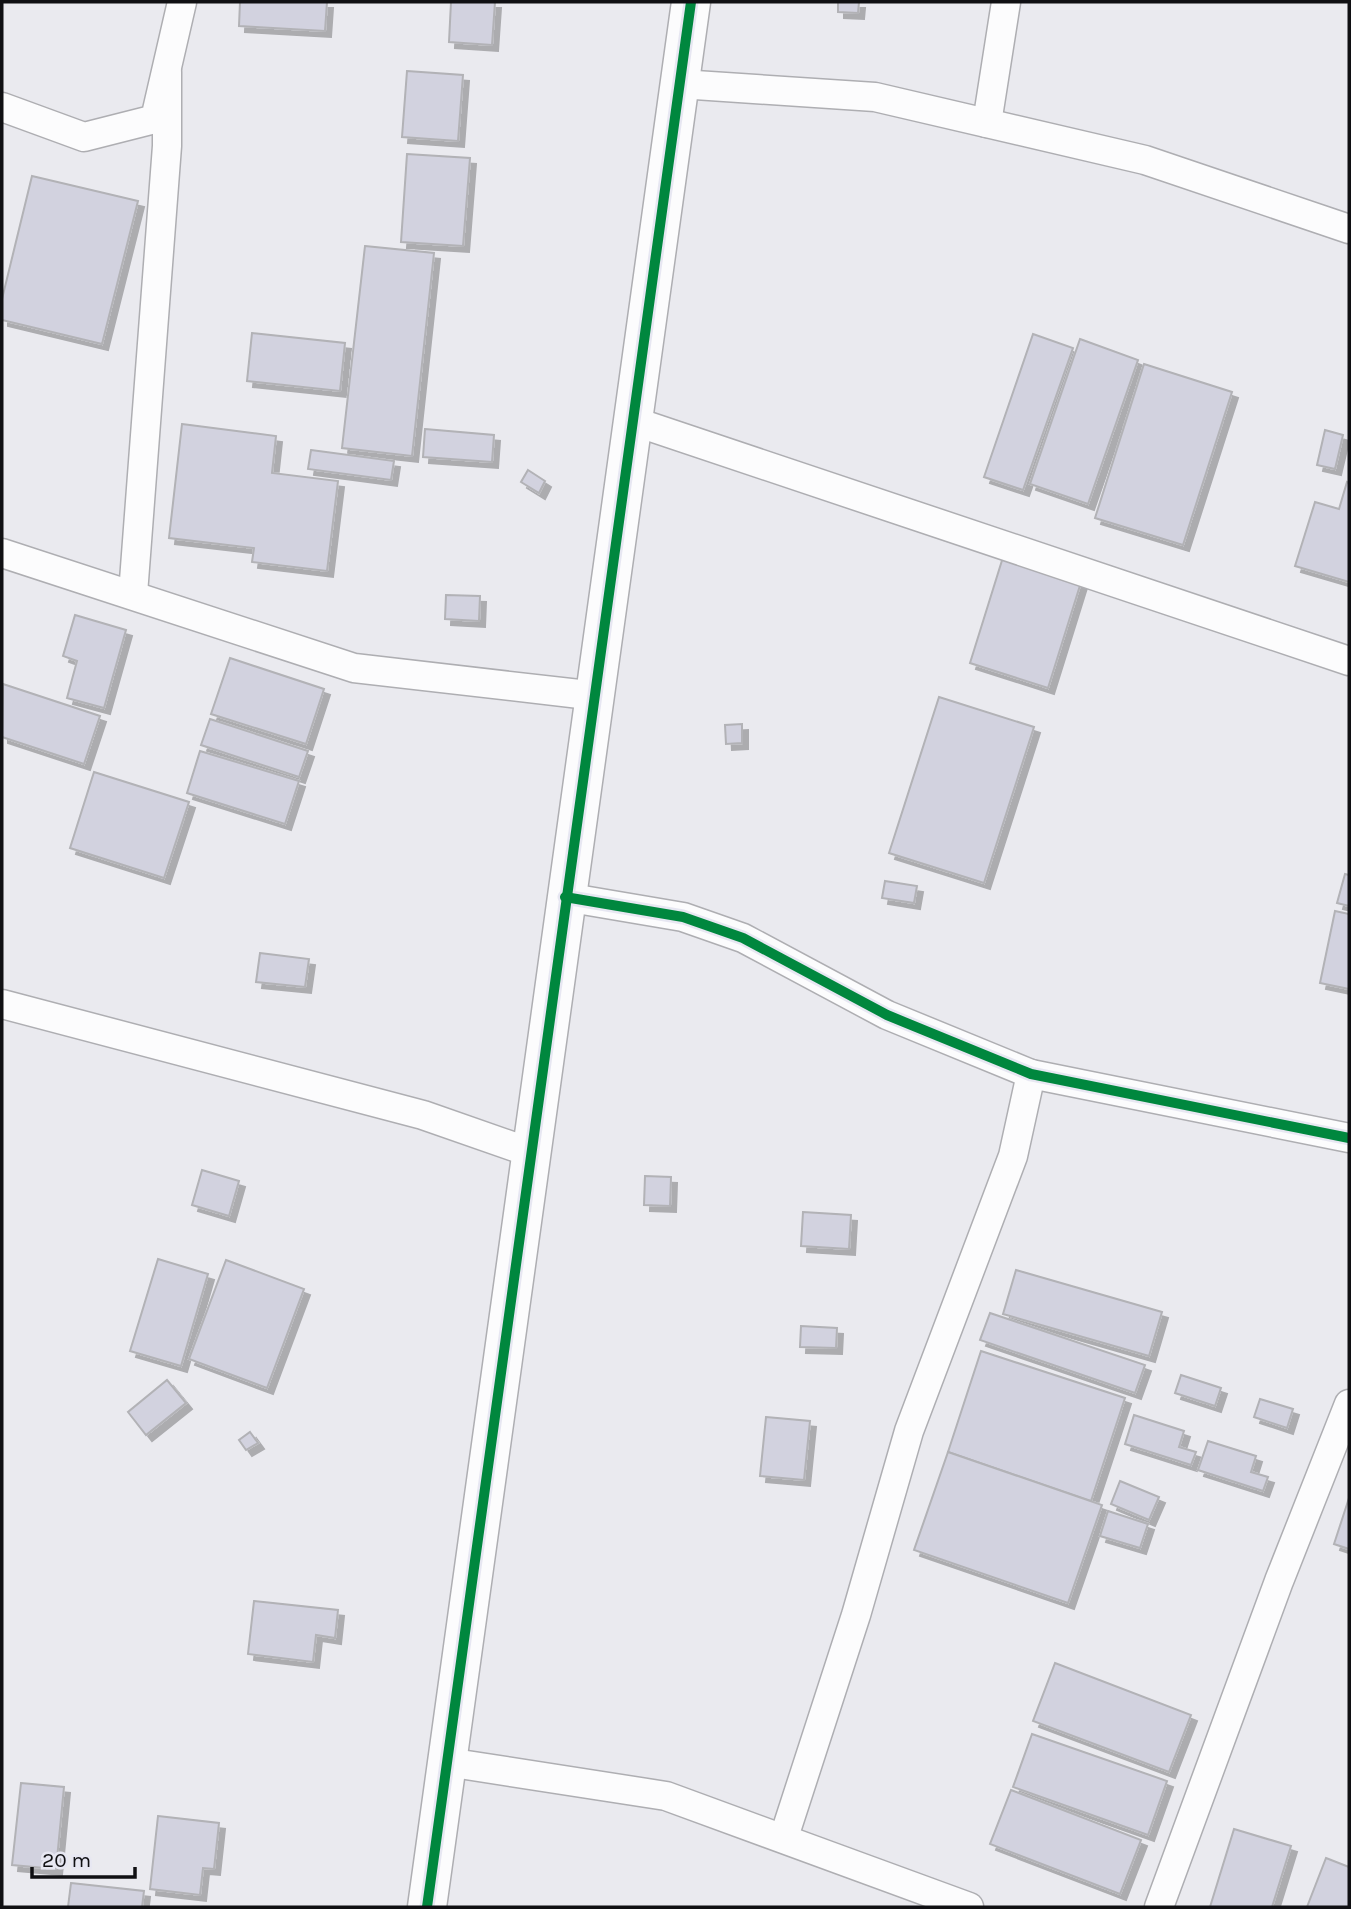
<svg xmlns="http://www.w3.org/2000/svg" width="1351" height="1909" font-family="Karla,sans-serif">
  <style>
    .building { fill: #d2d2df; stroke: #b2b2b6; stroke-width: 2; filter: url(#shadow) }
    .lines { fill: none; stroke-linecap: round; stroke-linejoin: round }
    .street-casing { stroke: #aeaeb2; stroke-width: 31 }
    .secondary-casing { stroke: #aeaeb2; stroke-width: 41 }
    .street { stroke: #fcfcfd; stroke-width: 28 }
    .secondary { stroke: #fcfcfd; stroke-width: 38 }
    .cycleway-casing { stroke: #e7e7f2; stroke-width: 15 }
    .cycleway { stroke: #00873e; stroke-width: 10 }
  </style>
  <defs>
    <filter id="shadow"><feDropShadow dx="6" dy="6" stdDeviation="0" flood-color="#0004"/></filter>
  </defs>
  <rect width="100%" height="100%" fill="#eaeaef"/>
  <g class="building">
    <path d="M240,2H327L325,31L239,26Z"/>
    <path d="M451,2H495L492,45L449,42Z"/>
    <path d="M838,2H859L858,13L838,12Z"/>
    <path d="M407,71L463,75L458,141L402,137Z"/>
    <path d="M407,154L470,158L463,246L401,242Z"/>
    <path d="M32,176L138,201L102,344L2,320V299Z"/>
    <path d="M365,246L434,253L412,456L342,448Z"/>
    <path d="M252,333L345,343L340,391L247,381Z"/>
    <path d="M1033,334L1073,348L1023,490L984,477Z"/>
    <path d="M1080,339L1138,360L1088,504L1030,484Z"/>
    <path d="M1144,364L1232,392L1183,545L1095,518Z"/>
    <path d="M182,424L276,436L272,473L338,481L327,571L252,562L254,548L169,538Z"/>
    <path d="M425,429L494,435L492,462L423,457Z"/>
    <path d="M1325,430L1343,435L1335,469L1317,465Z"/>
    <path d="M311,450L394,461L391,480L308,469Z"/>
    <path d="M528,470L545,481L539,493L521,482Z"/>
    <path d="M1347,482L1349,483V582L1295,566L1315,502L1339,509Z"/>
    <path d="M1004,554L1082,579L1048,688L970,663Z"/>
    <path d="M446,595L480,596L479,621L445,619Z"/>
    <path d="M75,615L126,630L104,708L67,698L77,661L63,656Z"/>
    <path d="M230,658L324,689L306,744L211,714Z"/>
    <path d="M3,684L100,716L84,764L2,737Z"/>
    <path d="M939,697L1034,727L984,883L889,853Z"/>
    <path d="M210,719L308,751L299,777L201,745Z"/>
    <path d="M742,724V743L726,744L725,725Z"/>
    <path d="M200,751L299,781L285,824L187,793Z"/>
    <path d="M94,772L189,802L164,878L70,848Z"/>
    <path d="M1345,874L1349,875V906L1337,903Z"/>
    <path d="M885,881L917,886L914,903L882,898Z"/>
    <path d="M1335,911L1349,914V989L1320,983Z"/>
    <path d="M260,953L309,959L305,987L256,982Z"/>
    <path d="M202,1170L239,1181L229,1216L192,1205Z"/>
    <path d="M645,1176L671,1177L670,1206L644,1205Z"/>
    <path d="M803,1212L851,1215L849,1249L801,1246Z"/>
    <path d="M158,1259L208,1274L181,1366L130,1351Z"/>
    <path d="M226,1260L304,1289L267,1388L189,1359Z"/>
    <path d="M1016,1270L1162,1312L1149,1356L1003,1314Z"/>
    <path d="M990,1313L1145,1365L1135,1393L980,1340Z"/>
    <path d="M801,1326L837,1328L836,1348L800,1347Z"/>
    <path d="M981,1351L1125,1398L1091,1501L948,1452Z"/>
    <path d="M1181,1375L1221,1388L1215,1406L1175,1393Z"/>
    <path d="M167,1380L186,1403L146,1435L128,1412Z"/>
    <path d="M1260,1399L1293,1409L1287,1428L1254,1417Z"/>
    <path d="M1134,1415L1184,1431L1179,1447L1196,1452L1191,1465L1125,1444Z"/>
    <path d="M766,1417L810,1421L804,1480L760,1476Z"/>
    <path d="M250,1432L258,1443L246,1450L239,1440Z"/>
    <path d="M1208,1441L1256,1456L1251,1472L1268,1477L1263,1491L1198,1470Z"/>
    <path d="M948,1452L1102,1505L1068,1603L914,1550Z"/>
    <path d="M1120,1481L1159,1497L1149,1520L1111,1504Z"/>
    <path d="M1349,1498V1549L1334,1544Z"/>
    <path d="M1108,1511L1148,1524L1140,1548L1100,1536Z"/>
    <path d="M254,1601L338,1610L335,1638L316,1635L313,1662L248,1654Z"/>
    <path d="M1055,1663L1191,1715L1169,1772L1033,1721Z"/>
    <path d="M1032,1734L1167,1781L1148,1835L1013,1787Z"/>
    <path d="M21,1783L64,1787L56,1869L12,1865Z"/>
    <path d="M1011,1790L1141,1840L1120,1894L990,1844Z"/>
    <path d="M158,1816L219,1823L214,1869L203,1868L200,1895L150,1889Z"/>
    <path d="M1234,1829L1291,1846L1272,1907H1210Z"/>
    <path d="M1326,1858L1349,1867V1907H1307Z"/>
    <path d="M71,1883L144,1891L142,1907H68Z"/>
  </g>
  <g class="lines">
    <defs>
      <g id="street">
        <path d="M680,84L875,97L1145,160L1349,229"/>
        <path d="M2,107L84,137L155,119L182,2"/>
        <path d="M987,123L1006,2"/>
        <path d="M633,421L1349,661"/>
        <path d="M2,553L354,668L597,696"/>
        <path d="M133,594L167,146V72"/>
        <path d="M565,897L683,917L743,938L887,1015L1031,1074L1349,1138"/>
        <path d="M2,1004L423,1115L532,1153"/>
        <path d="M447,1762L666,1796L969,1907"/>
        <path d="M784,1837L856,1615L909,1431L1013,1156L1031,1074"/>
        <path d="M1159,1907L1279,1581L1349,1404"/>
      </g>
      <path id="secondary" d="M427,1907L691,2"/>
    </defs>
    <use href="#street" class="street-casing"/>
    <use href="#secondary" class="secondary-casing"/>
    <use href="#street" class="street"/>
    <use href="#secondary" class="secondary"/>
    <defs>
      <g id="cycleway">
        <path d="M565,897L683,917L743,938L887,1015L1031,1074L1349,1138"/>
        <path d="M427,1907L691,2"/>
      </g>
    </defs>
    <use href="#cycleway" class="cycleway-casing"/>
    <use href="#cycleway" class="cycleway"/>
  </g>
  <rect width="1351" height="1909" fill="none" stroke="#101013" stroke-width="7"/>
  <path d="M32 1867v10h103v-10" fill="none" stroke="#101013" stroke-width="3.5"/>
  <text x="42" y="1867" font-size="21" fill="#101013" stroke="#e7e7f2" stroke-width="5" paint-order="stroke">20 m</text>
</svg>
